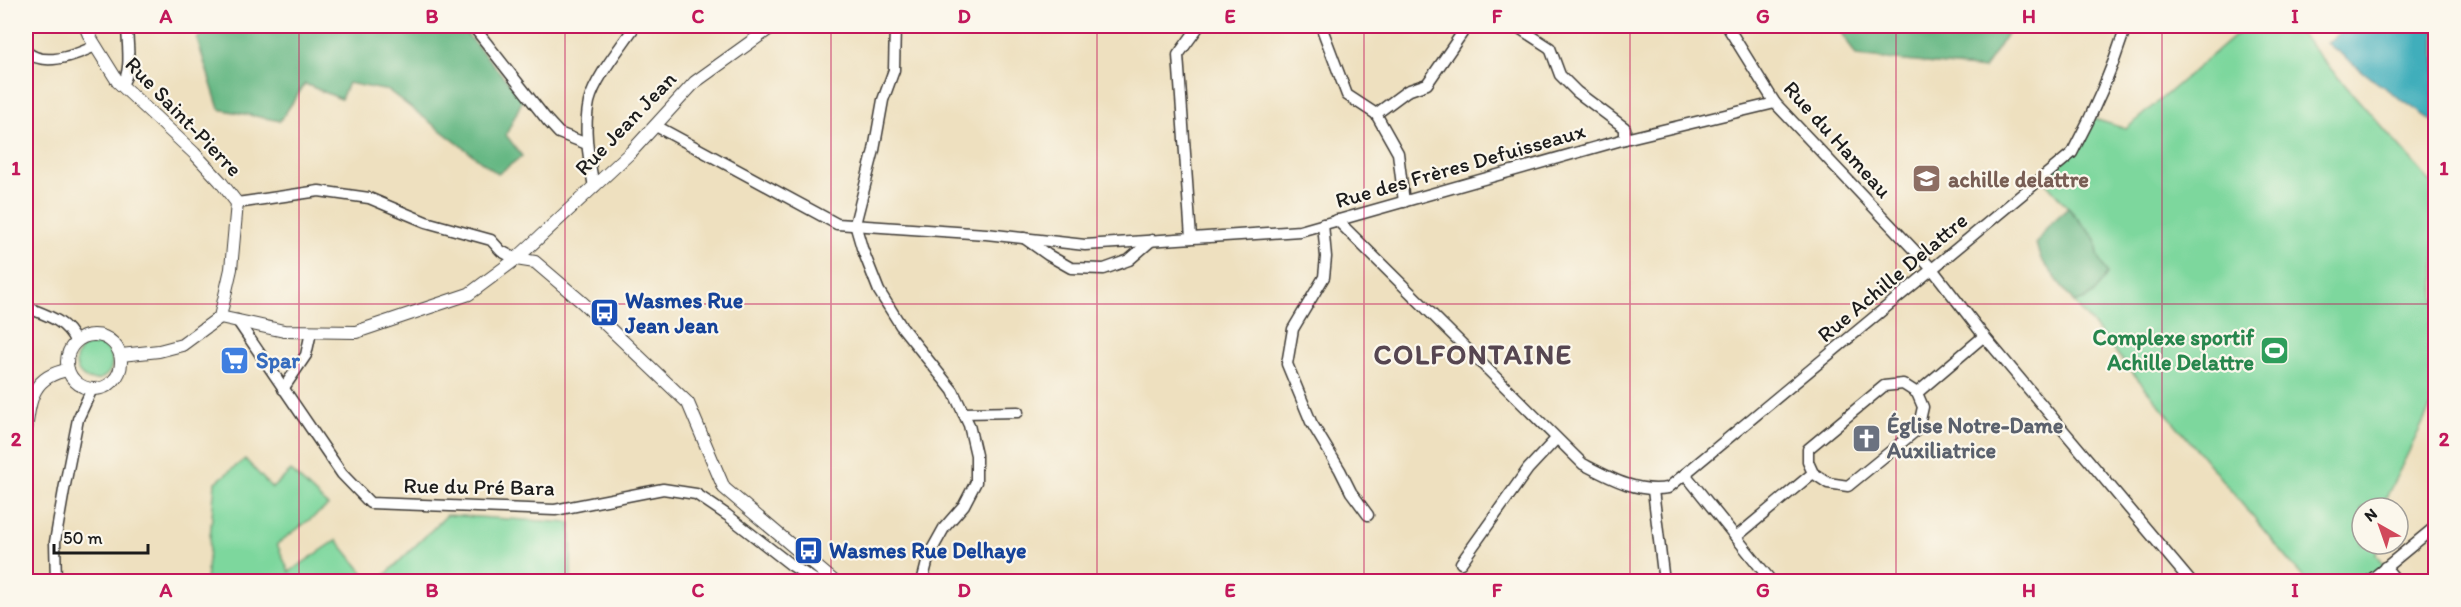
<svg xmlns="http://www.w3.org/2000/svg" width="2461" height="607" font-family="Itim,sans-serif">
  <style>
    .green { fill: #7dd79d; stroke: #4c7a5c; stroke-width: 1.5 }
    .forest { fill: #66b884; stroke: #416a50; stroke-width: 1.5 }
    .water { fill: #3faebb; stroke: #2e656c; stroke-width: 1.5 }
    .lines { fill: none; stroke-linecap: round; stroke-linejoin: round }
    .minor-casing { stroke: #3c3934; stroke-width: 13 }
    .tertiary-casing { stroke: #3c3934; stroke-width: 14 }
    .minor { stroke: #fff; stroke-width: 10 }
    .tertiary { stroke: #fff; stroke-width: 12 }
    .grid { fill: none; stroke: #c2185b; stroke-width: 1.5; stroke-opacity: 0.55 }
    .labels { text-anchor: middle; stroke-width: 4.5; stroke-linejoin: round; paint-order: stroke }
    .street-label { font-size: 22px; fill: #1c1c1c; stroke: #fbf7ec }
    .education-label { font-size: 22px; font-weight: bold; fill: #785e54; stroke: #fbf7ec; text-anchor: start }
    .transit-label { font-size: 22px; font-weight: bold; fill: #164399; stroke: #fbf7ec; text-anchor: start }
    .leisure-label { font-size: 22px; font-weight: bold; fill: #27864d; stroke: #fbf7ec; text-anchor: end }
    .shop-label { font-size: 22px; font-weight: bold; fill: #366cbe; stroke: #fbf7ec; text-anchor: start }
    .worship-label { font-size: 22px; font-weight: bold; fill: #5b616d; stroke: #fbf7ec; text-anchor: start }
    .district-label { font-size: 28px; font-weight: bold; letter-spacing: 1.5px; fill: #564651; stroke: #fbf7ec }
    .neatline { fill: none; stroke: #c2185b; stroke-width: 2 }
    .grid-label { font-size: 20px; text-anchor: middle; font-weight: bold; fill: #c2185b }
  </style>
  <rect width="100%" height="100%" fill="#fbf7ec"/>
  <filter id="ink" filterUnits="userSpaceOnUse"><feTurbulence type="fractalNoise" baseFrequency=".0167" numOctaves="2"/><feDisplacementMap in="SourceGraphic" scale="12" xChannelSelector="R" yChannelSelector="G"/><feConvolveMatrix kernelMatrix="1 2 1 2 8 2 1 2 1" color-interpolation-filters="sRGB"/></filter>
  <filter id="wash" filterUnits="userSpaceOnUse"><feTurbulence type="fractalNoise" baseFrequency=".008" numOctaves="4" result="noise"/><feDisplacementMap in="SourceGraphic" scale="24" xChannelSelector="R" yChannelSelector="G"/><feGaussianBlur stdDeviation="1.35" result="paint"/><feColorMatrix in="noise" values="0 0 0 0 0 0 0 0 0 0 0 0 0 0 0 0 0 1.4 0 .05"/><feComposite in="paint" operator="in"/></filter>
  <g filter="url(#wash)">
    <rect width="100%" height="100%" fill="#eee0bf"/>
    <g class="green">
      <path d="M2246,26H2293L2435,187V398L2386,498L2384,508H2362V544H2378L2376,554L2385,567L2368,581H2306L2074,302C2092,300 2098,289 2107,274L2098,255L2096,239L2042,178L2072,153L2091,118L2126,129Z"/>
      <circle cx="94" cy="362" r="18"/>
      <path d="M245,459L272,488L291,471L328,506L277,544L289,572L337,540L370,581H206L215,483Z"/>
      <path d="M447,515L571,523V581H379Z"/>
    </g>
    <g class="forest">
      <path d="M211,26H460L523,99L506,135L522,156L498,174L389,91L348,83L341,99L305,84L280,121L219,109L197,39Z"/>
      <path d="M1838,26H2012L1984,69L1856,56Z"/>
      <path d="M2068,208L2096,239L2098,255L2107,274C2098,289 2092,300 2074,302L2041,259L2036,244L2049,225Z"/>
    </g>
    <path class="water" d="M2347,26H2435V123L2375,81L2327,43Z"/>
  </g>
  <g filter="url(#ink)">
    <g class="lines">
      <defs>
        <g id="minor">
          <path d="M473,26L547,120L559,133L587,144"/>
          <path d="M895,26L894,70L883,100L874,150L855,224L862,248L879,291L901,326L953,391L969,425L976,455V482L964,505L944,528L929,555L922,582"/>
          <path d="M1321,26L1347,95L1376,114"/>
          <path d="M1516,26L1550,48L1560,75L1577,92L1625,128V139"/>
          <path d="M1727,26L1775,103L1933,270L1984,336L2191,582"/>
          <path d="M26,51C43,68 76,55 95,46"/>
          <path d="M121,85C133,73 127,42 127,26"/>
          <path d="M656,126L837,224L986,234L1085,245L1300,231L1625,139L1775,103"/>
          <path d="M594,187C589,159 583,130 589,102C595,78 621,47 635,26"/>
          <path d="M1404,202L1398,153L1376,114L1407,91L1427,84L1467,26"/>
          <path d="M237,203L319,191L369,198L426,222L491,240L501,251L516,259"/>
          <path d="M1337,220L1583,464C1610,478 1636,493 1668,488L2072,153C2094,112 2112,70 2126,26"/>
          <path d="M1323,224L1326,257L1324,277L1293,329L1287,364L1311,422L1340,470L1351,492L1368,515"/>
          <path d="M1024,238L1048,255L1071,268L1104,269L1129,260L1152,240"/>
          <path d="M1191,238L1178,55L1199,26"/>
          <path d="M31,309C49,316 67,322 75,341"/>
          <path d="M237,320L342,474L370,503L555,510L663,489L696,494L727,515L791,565L818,582"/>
          <path d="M283,389L306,355L311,332"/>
          <path d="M1917,393L1984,336"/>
          <path d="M963,413L1018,412"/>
          <path d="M1685,474L1772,582"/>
          <path d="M1653,490L1664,582"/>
          <path d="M1736,537L1813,473L1808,462V449L1884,386L1903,384L1917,393L1923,407L1918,429L1848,486L1828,483L1813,473"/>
          <path d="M1461,563L1528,469L1556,439"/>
          <path d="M2385,567L2398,582"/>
          <path d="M56,582L55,542L64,490L78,419L92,389"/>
          <path d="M2368,582L2436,526"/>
        </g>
        <g id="tertiary">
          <path d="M85,26L90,37L118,82L194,153L220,181L237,203L231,269L220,317L182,345L159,351L121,355"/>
          <path d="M516,259L535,262L583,303L688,403L724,488L835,582"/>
          <path d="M220,317L284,331L356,332L469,294L516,259L631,152L695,82L773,26"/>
          <circle cx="94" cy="362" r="27"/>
          <path d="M26,430C30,400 32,376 68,370"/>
        </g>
      </defs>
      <use href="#minor" class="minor-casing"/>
      <use href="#tertiary" class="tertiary-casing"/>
      <use href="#minor" class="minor"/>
      <use href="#tertiary" class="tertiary"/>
    </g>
  </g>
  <path class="grid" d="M299,26V582M565,26V582M831,26V582M1097,26V582M1364,26V582M1630,26V582M1896,26V582M2162,26V582M26,304H2436"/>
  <defs>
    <symbol id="school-square" viewBox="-11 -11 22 22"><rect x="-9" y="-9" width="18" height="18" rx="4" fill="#8d6e63" stroke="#fbf7ec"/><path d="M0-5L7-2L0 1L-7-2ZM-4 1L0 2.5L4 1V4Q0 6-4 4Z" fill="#fff"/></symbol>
    <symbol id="bus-square" viewBox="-11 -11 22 22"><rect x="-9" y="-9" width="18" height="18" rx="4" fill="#1a4fb4" stroke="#fbf7ec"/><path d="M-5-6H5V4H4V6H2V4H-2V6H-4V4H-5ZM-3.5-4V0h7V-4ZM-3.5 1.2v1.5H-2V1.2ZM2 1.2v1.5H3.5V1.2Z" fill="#fff"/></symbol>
    <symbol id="stadium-square" viewBox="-11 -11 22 22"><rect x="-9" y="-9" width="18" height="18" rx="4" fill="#2e9e5b" stroke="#fbf7ec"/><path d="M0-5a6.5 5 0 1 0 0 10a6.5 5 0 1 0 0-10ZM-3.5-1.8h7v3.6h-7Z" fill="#fff"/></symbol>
    <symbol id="supermarket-square" viewBox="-11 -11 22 22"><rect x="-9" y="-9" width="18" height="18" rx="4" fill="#3f7fe0" stroke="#fbf7ec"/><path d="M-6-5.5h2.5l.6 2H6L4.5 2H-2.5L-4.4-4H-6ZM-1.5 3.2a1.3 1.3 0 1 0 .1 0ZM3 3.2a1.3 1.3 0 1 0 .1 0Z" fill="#fff"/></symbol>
    <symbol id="church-square" viewBox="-11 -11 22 22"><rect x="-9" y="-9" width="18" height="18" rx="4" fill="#6b7280" stroke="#fbf7ec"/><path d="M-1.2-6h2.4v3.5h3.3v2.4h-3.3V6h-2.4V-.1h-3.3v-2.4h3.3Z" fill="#fff"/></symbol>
  </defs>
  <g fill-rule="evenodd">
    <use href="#school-square" x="1910" y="162" width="33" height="33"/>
    <use href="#bus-square" x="588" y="296" width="33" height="33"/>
    <use href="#stadium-square" x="2258" y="334" width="33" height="33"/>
    <use href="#supermarket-square" x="218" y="344" width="33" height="33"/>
    <use href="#church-square" x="1850" y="422" width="33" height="33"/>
    <use href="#bus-square" x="792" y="534" width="33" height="33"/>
  </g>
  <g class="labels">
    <g class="street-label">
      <text transform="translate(184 116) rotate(46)" y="8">Rue Saint-Pierre</text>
      <text transform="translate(625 123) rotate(-46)" y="8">Rue Jean Jean</text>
      <text transform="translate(1838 139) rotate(48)" y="8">Rue du Hameau</text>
      <text transform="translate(1460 165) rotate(-16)" y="8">Rue des Frères Defuisseaux</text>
      <text transform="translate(1892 277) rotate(-40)" y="8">Rue Achille Delattre</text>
      <text transform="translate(479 486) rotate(1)" y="8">Rue du Pré Bara</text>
    </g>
    <g class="education-label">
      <text x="1948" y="187">achille delattre</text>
    </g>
    <g class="transit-label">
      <text x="625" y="308">Wasmes Rue<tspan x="625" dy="25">Jean Jean</tspan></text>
      <text x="829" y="558">Wasmes Rue Delhaye</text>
    </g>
    <g class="leisure-label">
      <text x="2254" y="345">Complexe sportif<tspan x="2254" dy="25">Achille Delattre</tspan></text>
    </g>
    <g class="shop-label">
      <text x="256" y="368">Spar</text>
    </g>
    <g class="worship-label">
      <text x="1887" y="433">Église Notre-Dame<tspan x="1887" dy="25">Auxiliatrice</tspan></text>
    </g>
    <g class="district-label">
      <text x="1473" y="364">COLFONTAINE</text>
    </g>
  </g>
  <rect width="2461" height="607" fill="none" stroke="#fbf7ec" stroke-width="66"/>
  <g transform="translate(2380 526) rotate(320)"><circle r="28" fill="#fbf7ec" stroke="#a29f99" stroke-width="1.5"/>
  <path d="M0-4.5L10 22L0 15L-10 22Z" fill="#d1495b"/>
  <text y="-9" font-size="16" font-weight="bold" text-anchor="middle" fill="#1c1c1c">N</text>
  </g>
  <path d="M54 544v9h94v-9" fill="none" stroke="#1c1c1c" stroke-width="3"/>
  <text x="63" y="544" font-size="18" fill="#1c1c1c" stroke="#fbf7ec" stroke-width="4.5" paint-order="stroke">50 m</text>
  <rect x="33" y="33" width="2395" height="541" class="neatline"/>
  <g class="grid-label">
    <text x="166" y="23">A</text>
    <text x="432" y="23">B</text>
    <text x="698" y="23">C</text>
    <text x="964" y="23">D</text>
    <text x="1230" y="23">E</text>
    <text x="1497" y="23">F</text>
    <text x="1763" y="23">G</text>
    <text x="2029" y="23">H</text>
    <text x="2295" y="23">I</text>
    <text x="16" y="175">1</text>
    <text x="2444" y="175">1</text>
    <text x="16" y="446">2</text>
    <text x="2444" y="446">2</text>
    <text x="166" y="597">A</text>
    <text x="432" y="597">B</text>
    <text x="698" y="597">C</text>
    <text x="964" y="597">D</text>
    <text x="1230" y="597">E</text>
    <text x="1497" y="597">F</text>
    <text x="1763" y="597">G</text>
    <text x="2029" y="597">H</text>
    <text x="2295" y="597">I</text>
  </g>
</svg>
